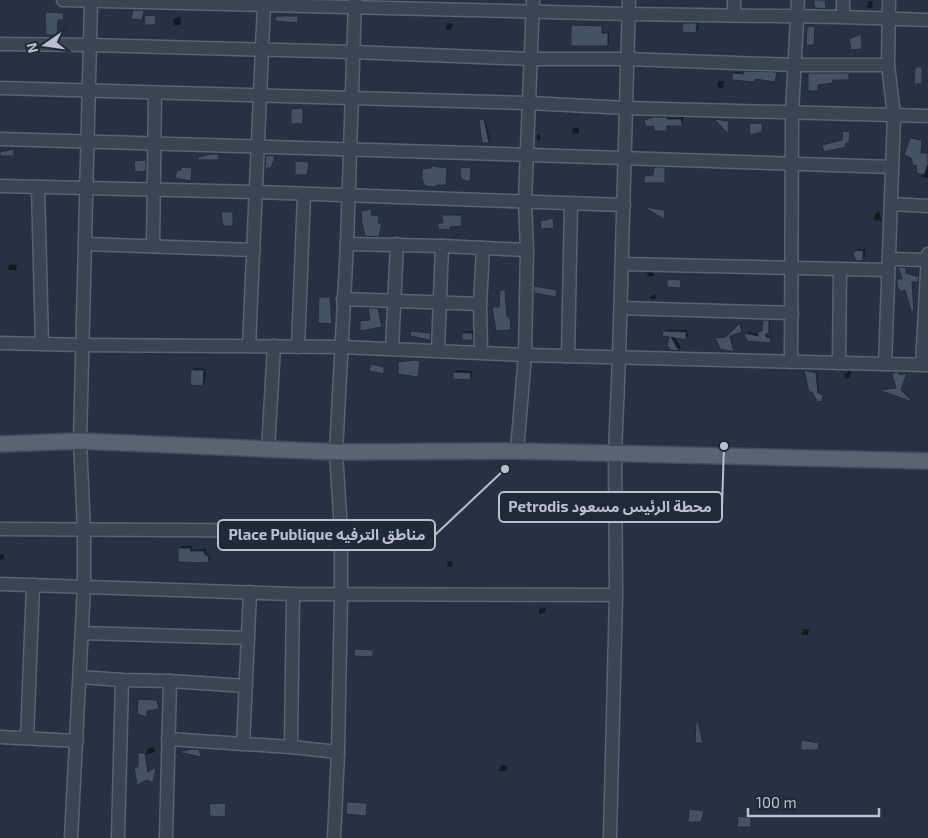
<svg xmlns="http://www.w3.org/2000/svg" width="928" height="838" font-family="'Exo 2','Noto Sans Arabic',sans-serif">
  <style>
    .shadow { fill: #0007 }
    .building { fill: #455266; stroke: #212b3b }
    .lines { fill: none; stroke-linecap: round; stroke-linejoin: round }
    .minor-casing { stroke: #596271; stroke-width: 15 }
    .major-casing { stroke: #454d5d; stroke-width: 18 }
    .minor { stroke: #3b4453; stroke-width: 12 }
    .major { stroke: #596373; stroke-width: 15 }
    .leader { fill: none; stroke: #b8bfcd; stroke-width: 2 }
    .callout-dot { fill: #b8bfcd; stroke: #1f2939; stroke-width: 2 }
    .callout { fill: #1f2939; stroke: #b8bfcd; stroke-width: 2 }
    .callout-label { font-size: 15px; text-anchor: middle; font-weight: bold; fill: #b8bfcd }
  </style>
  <rect width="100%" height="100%" fill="#263244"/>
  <g class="shadow">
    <path d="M868,1H873L872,8H867Z"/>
    <path d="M180,17L181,25H174L173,19Z"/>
    <path d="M686,21H699L698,30L696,32L684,23Z"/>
    <path d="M447,23L453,24L451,30L446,29Z"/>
    <path d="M573,25L602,26L603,32L609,33V44Z"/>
    <path d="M746,70L777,72L776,80L775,81L757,78L754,81L734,73L735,72L745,73Z"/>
    <path d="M718,81H724L723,88H718Z"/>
    <path d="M657,116H669V118L683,117V122L681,124L668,125L667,130L646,120Z"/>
    <path d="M485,119L490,141L483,142L482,120Z"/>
    <path d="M573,128H579V133L572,134Z"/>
    <path d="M540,134V140H537V135Z"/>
    <path d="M912,137L922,140V153H928V178L921,177L922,173Z"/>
    <path d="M588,164L608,165H587Z"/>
    <path d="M879,211L882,221L874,220L875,214Z"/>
    <path d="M461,214L462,225L444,216V215Z"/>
    <path d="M858,249H865V257L863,259L856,252Z"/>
    <path d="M9,264L17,265L16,270H8Z"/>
    <path d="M906,267L907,273L919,276L918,281H912L913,310L905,289L899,280L903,279L899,268Z"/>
    <path d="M647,272L654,273V276H648Z"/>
    <path d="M655,294L656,299H650L651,296Z"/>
    <path d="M369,308H379L382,325L361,321L371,320Z"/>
    <path d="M766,319H770V330L767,332V336L772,337L770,342L746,334L747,332L759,334L761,331L763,330Z"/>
    <path d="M741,324L742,331L731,335L734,351L716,338L728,337Z"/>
    <path d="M666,330H687L688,336L685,338L674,337L681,347L679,349H671L670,336L664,332Z"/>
    <path d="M466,331H474V337L472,339L463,333Z"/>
    <path d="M195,368L206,369L205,382L203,385L192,370Z"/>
    <path d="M457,370L472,371V377L470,379L454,372Z"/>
    <path d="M806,370L817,373L819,393L823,394L819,403Z"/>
    <path d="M851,371L850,377L846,379L844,376L845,373Z"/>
    <path d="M899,372L901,375V389L913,401L880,389L897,388L894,374Z"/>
    <path d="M181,546H192V550L206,549V554L210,555V560L208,562L179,548Z"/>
    <path d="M0,554H4V559L0,560Z"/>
    <path d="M448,561H453L452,567H447Z"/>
    <path d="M545,607L546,612L539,614V609Z"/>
    <path d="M803,629H809L808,635H801Z"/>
    <path d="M140,698L158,700L159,707L147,710V715Z"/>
    <path d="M154,747L155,752L145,755L149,773L153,781L139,767L140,753H147V749Z"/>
    <path d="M501,765H506L507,771H499Z"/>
  </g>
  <g class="building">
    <path d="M813,0H825L826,9L815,8Z"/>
    <path d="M133,10H144L142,20L131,19Z"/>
    <path d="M45,12L64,13L63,20H58L57,35H46Z"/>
    <path d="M155,15L156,25H145L144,16Z"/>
    <path d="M276,16H298V23L275,21Z"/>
    <path d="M683,23H697L696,33L682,32Z"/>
    <path d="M571,25L602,26V33H608V46H571Z"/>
    <path d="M815,26L814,45H806L807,27Z"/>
    <path d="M861,34L862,49L851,50L849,39Z"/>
    <path d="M915,67H922V84H914Z"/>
    <path d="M744,71L777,72L775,82L755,79V82L732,80V73L743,74Z"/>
    <path d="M808,73H849V80H833V83L818,85V91H808Z"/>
    <path d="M303,108V124H291V109Z"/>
    <path d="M654,117H667V119H681L682,126H667V131H654V126L646,127L644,120Z"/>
    <path d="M484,119L489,143H482L479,120Z"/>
    <path d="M714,119L729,121L728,134Z"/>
    <path d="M762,123V132L750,135L749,124Z"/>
    <path d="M843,131L850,132L849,143L845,144L846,147L824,152L822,145L842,140Z"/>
    <path d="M910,138L922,140L921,153H928V164L924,175L917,173L916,165L913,166L911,158L904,155Z"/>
    <path d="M14,149V156H0V152Z"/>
    <path d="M212,154H218L219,160H198V157Z"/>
    <path d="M266,155L275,156L271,168H265Z"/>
    <path d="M146,160V171L135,172L134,161Z"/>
    <path d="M295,161L309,162L307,175H295Z"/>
    <path d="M431,166L447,168L446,185H437L434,187L425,186L422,179V169L431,168Z"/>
    <path d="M181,167L192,168L191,181L175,178L177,170H181Z"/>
    <path d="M471,167L470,182L461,179L460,168Z"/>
    <path d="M654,167H665V183H644V176L653,175Z"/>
    <path d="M644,207L665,210L664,219Z"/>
    <path d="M372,209L371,215L379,216L378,223H382L379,237L365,236L362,224L361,211Z"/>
    <path d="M221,212H233V226H223Z"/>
    <path d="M442,215H461L462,226L450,227V230L438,229V223H443Z"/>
    <path d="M553,218L554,228L541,229L540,221Z"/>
    <path d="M863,250V260L856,261L853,254L855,251Z"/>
    <path d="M898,267L906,268V273L919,277L918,282H912L914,311H911L905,290L900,292L897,285V279H902Z"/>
    <path d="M667,279L681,280L680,288L667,287Z"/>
    <path d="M534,286L557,290L556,297L534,293Z"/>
    <path d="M500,290H505L507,317H510L511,330L496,331L492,307H499Z"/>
    <path d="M319,297H330L332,324L318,323Z"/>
    <path d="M368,308H378L382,327L360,331V321L370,320Z"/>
    <path d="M763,320H769V333L766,334V337L771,338L770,343L747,341L744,333L758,336V332L762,331Z"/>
    <path d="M740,323L742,332L730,336L734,352L720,349L715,338L726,337Z"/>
    <path d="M411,331L431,333L430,340L410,336Z"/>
    <path d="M663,331L686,332V340L671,337L679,351L671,350L667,346L669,337L662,336Z"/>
    <path d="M462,333H472L473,340H462Z"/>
    <path d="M415,360L420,361L418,377L398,374V362Z"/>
    <path d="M371,364L384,367V374L369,371Z"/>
    <path d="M191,370H204L203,386L190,385Z"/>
    <path d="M804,370L816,373L818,393L823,395L822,402L819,401V405L812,392H809Z"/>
    <path d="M453,372L471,373L470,380L453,379Z"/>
    <path d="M895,372H898L900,375L907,373L901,390L913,402L878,390L896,388L892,374Z"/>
    <path d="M178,548H191L190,551H204L205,555L209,556L208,563L178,562Z"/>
    <path d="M355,649L373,650V657L354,656Z"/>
    <path d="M138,699L157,700L159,709L147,711V717L137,714Z"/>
    <path d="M696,722H698L703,743H695Z"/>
    <path d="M801,740L819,743L818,750H801Z"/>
    <path d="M192,749H199L201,757L178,752Z"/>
    <path d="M138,753H145L148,772L156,767L153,783L147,780L137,785L134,767H138Z"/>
    <path d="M348,802L367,803L366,816L346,814L347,803Z"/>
    <path d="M226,803L225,817L210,816L209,804Z"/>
    <path d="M689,809L704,811L701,822H688Z"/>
    <path d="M738,816L751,818V827H737Z"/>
  </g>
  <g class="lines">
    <defs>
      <g id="minor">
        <path d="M63,0L629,14L843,17L928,20"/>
        <path d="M734,15V0"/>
        <path d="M843,17V0"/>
        <path d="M0,44L90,45L353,52L532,59H627L794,65H888"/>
        <path d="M0,88L529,103L626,108L928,116"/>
        <path d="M0,139C297,149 595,155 892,167"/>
        <path d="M0,186L257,192L624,205"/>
        <path d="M38,187L42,344"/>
        <path d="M891,204L928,206"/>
        <path d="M86,244L254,250"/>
        <path d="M347,244L442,246L527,250"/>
        <path d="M153,246L155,93"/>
        <path d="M889,259L928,260"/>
        <path d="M622,264L888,270"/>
        <path d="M343,299L480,304"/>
        <path d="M621,308L792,313"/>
        <path d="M0,343L83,345L341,347L525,355L928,365"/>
        <path d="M249,346L264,4"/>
        <path d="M298,347L304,195"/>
        <path d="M392,349L397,244"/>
        <path d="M438,350L442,246"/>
        <path d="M481,352L480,304L483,248"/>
        <path d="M568,356L571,204"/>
        <path d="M791,362L792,112L798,0"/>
        <path d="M839,363L840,269"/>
        <path d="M885,364L894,115L888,65L889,0"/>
        <path d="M922,365L928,254"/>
        <path d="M268,450L274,346"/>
        <path d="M517,451L525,355L527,250L525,201L533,0"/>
        <path d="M0,529L341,531"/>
        <path d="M0,584L293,594L616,595"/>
        <path d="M82,633L248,638"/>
        <path d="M80,677L122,680L170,681L166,838"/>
        <path d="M170,681L246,686"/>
        <path d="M0,737L77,741"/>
        <path d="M27,738L33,585"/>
        <path d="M168,739L291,747L338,752"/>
        <path d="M243,744L250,592"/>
        <path d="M291,747L293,594"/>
        <path d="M71,838L84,587V530L80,441L91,0"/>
        <path d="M118,838L122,680"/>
        <path d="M334,838L338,752L341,594V531L336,452L347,244L355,0"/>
        <path d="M610,838L616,595L615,453L619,358L629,0"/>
      </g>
      <path id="major" d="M0,444L80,441L336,452L517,451L928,461"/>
    </defs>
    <use href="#minor" class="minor-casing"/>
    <use href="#major" class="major-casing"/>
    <use href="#minor" class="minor"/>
    <use href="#major" class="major"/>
  </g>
  <path class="leader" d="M724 446L722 507M505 469L435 535"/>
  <g class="callout-dot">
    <circle cx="724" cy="446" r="5"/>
    <circle cx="505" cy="469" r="5"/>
  </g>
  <g class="callout">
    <rect x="499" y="492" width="223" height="30" rx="5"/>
    <rect x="218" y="520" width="217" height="30" rx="5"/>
  </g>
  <g class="callout-label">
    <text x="610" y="512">Petrodis محطة الرئيس مسعود</text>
    <text x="327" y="540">Place Publique مناطق الترفيه</text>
  </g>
  <g transform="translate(45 45) rotate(257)" stroke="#1f2939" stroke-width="4" paint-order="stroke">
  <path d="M0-4L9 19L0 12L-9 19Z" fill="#b8bfcd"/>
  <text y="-8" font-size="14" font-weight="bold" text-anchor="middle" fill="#b8bfcd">N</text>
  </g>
  <path d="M748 808v8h131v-8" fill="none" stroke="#b8bfcd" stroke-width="2.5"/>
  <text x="756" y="808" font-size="15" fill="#b8bfcd" stroke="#1f2939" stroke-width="4" paint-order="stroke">100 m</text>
</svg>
